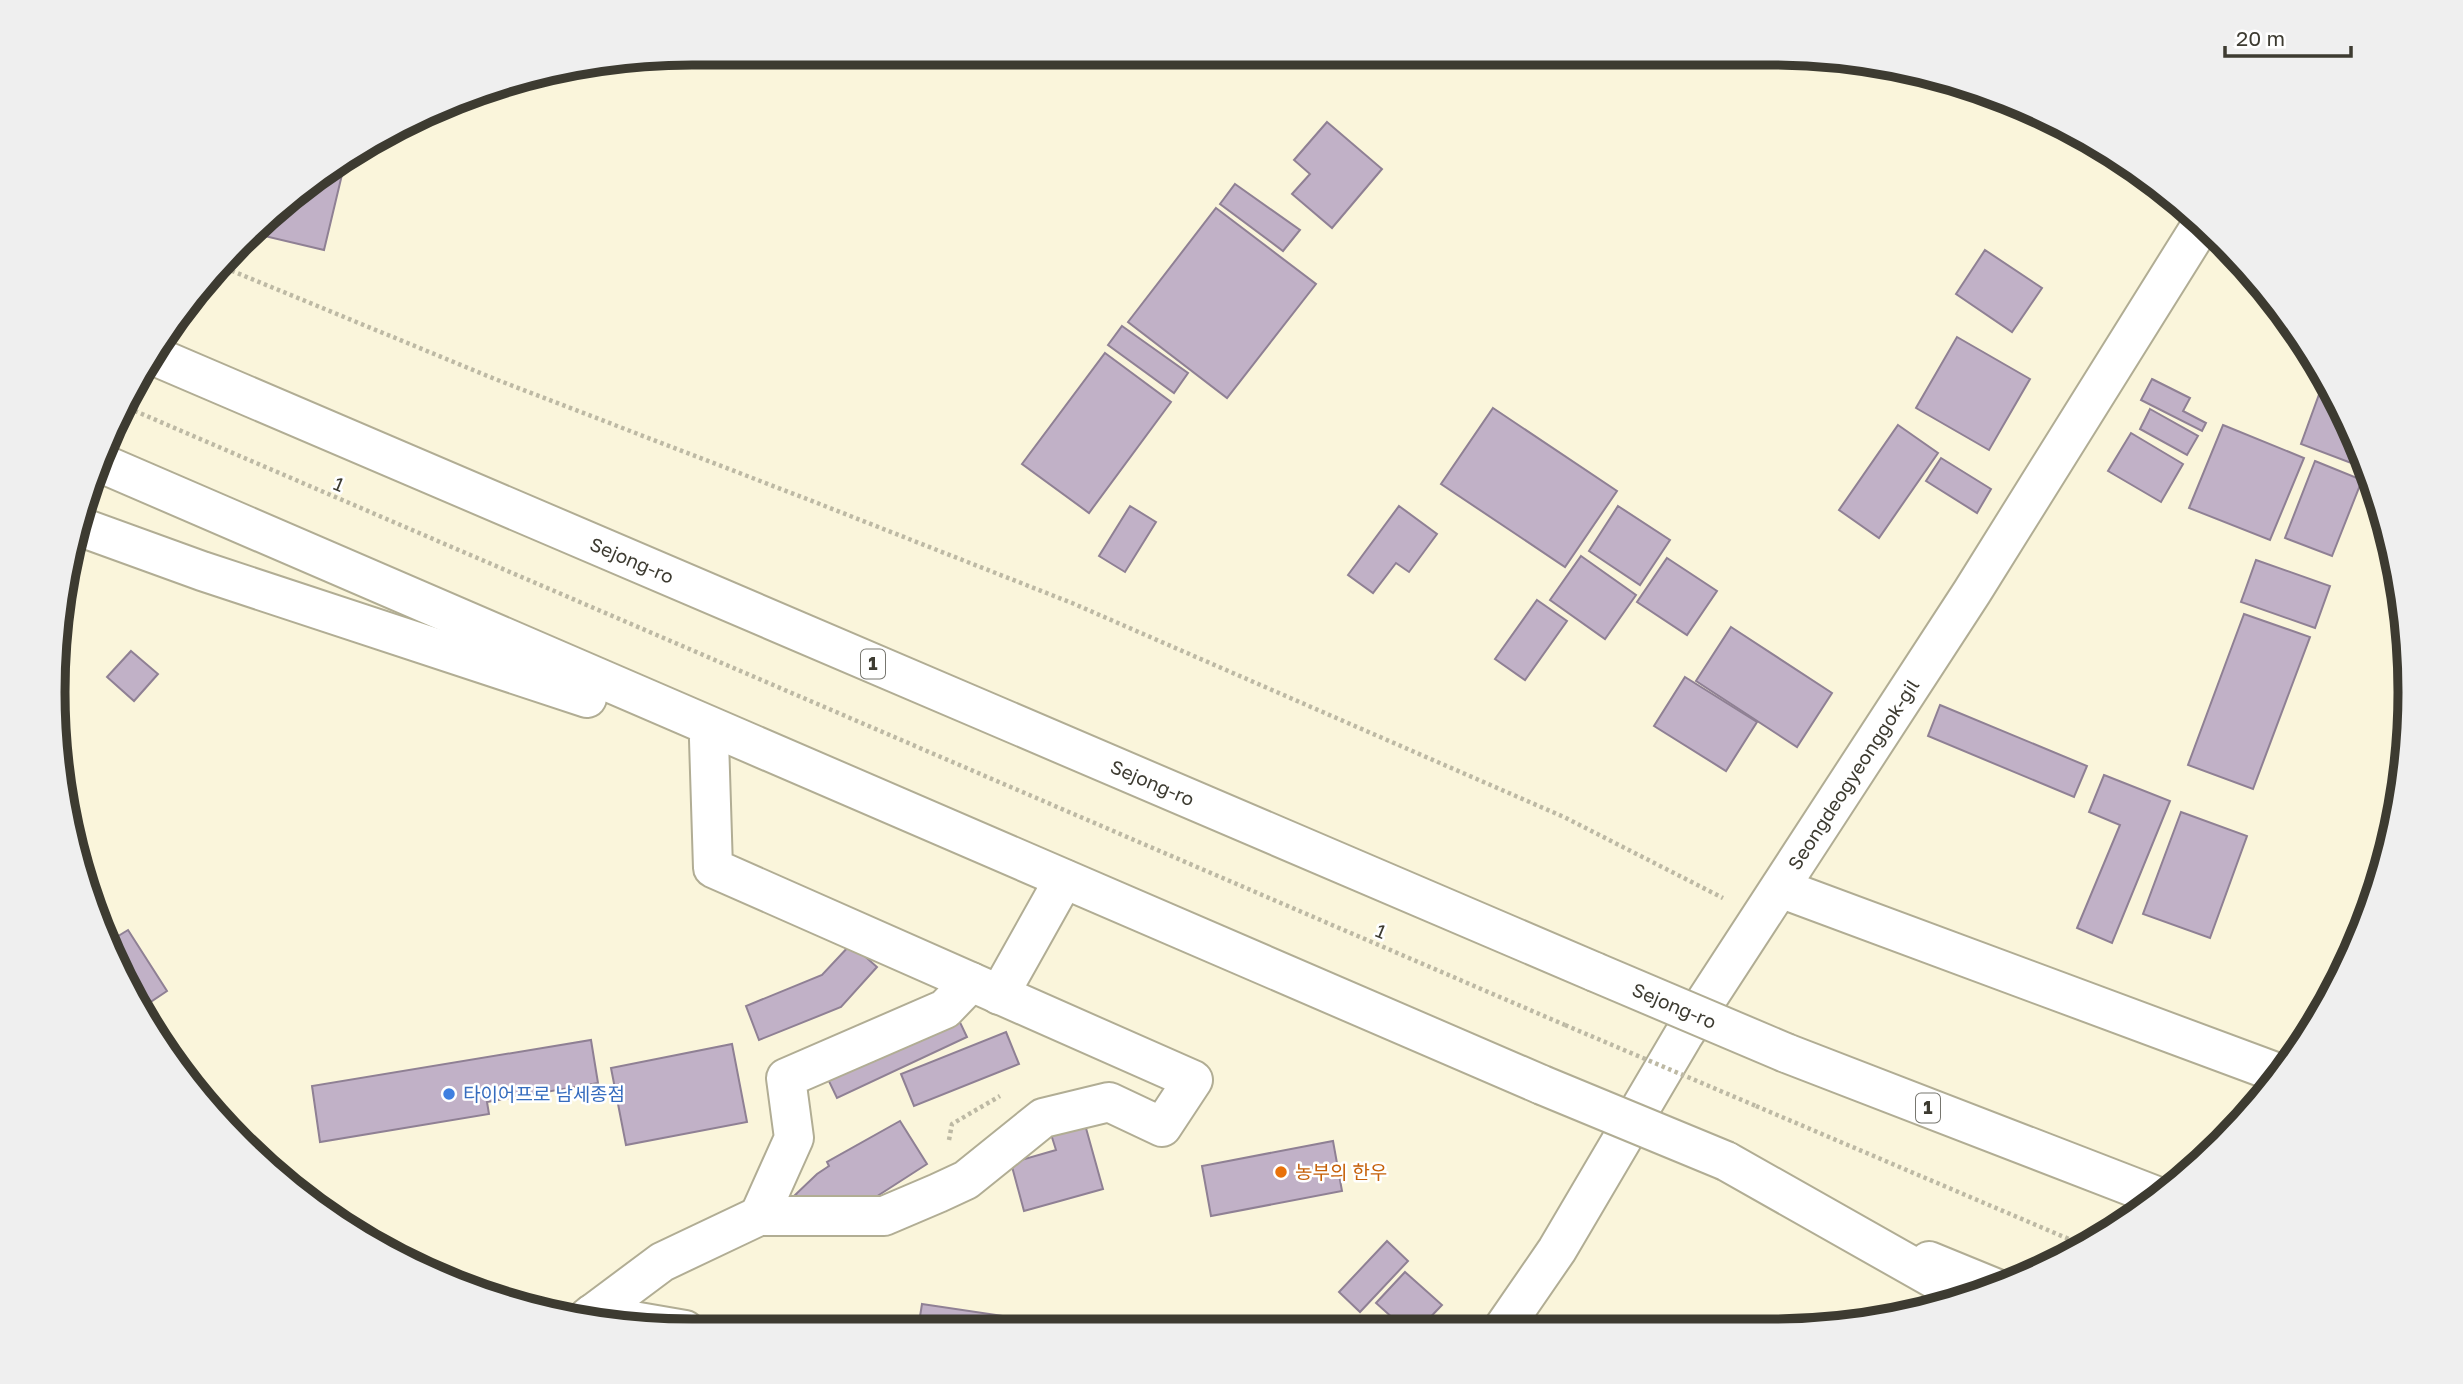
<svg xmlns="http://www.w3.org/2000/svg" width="2463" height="1384" font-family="'Golos Text','Noto Sans KR',sans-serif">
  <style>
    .building { fill: #c1b1c7; stroke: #8f8094; stroke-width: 2 }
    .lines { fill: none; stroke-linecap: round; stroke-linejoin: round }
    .minor-casing { stroke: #b1ad94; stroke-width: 42 }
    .major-casing { stroke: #b1ad94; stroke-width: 42 }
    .highway-casing { stroke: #b1ad94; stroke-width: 42 }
    .path { stroke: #bdb9a4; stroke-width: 4.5; stroke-dasharray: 3.5 3.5; stroke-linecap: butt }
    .minor { stroke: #fff; stroke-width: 38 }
    .major { stroke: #fff; stroke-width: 38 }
    .highway { stroke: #fff; stroke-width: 38 }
    .highway-bridge-casing { stroke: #b1ad94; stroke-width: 42; stroke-linecap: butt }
    .path-bridge { stroke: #bdb9a4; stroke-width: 4.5; stroke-dasharray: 3.5 3.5; stroke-linecap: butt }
    .highway-bridge { stroke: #fff; stroke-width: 38 }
    .shop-dot { fill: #3f7fe0; stroke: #fff; stroke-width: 2.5 }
    .food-dot { fill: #e8710a; stroke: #fff; stroke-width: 2.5 }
    .labels { text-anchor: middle; stroke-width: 5; stroke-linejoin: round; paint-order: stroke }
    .shield { fill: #fff; stroke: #77766f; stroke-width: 2 }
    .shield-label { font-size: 18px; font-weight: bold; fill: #3d3b31 }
    .street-label { font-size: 19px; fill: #3d3b31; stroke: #fff }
    .shop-label { font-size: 19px; fill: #366cbe; stroke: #fff; text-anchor: start }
    .food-label { font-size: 19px; fill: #c56008; stroke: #fff; text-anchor: start }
    .rim { fill: none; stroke: #3d3b31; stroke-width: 9 }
  </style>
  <rect width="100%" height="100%" fill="#faf5db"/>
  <g class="building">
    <path d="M1327,122L1382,169L1332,228L1292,194L1310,174L1294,160Z"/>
    <path d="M345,162L324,250L256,234L288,201H291L293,196L303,184Z"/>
    <path d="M1235,184L1300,230L1283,251L1220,204Z"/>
    <path d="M1216,208L1316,284L1227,398L1128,322Z"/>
    <path d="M1985,250L2042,288L2012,332L1956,294Z"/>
    <path d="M1122,326L1188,373L1174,393L1108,345Z"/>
    <path d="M1957,337L2030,379L1989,450L1916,408Z"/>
    <path d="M1105,353L1171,402L1089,513L1022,464Z"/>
    <path d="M2325,378L2345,410L2367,469L2301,444Z"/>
    <path d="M2152,379L2190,398L2183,411L2206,423L2202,431L2141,400Z"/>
    <path d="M1493,408L1617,491L1565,567L1441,484Z"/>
    <path d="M2150,409L2198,436L2187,455L2140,429Z"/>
    <path d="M1898,425L1938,453L1879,538L1839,510Z"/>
    <path d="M2223,425L2304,458L2270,540L2189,508Z"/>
    <path d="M2131,433L2183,464L2161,502L2108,471Z"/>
    <path d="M1941,458L1991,489L1977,513L1926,481Z"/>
    <path d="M2315,461L2362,480L2332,556L2285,538Z"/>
    <path d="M1130,506L1156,522L1125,572L1099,556Z"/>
    <path d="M1399,506L1437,534L1409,572L1396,563L1373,593L1348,575Z"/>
    <path d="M1618,506L1670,540L1640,585L1589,551Z"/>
    <path d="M1581,556L1636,595L1605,639L1550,600Z"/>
    <path d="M1667,558L1717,591L1687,635L1637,602Z"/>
    <path d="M2256,560L2330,586L2315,628L2241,602Z"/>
    <path d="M1537,600L1567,621L1525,680L1495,659Z"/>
    <path d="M2244,614L2310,637L2253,789L2188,765Z"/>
    <path d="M1731,627L1832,693L1797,747L1696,681Z"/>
    <path d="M131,651L158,674L134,701L107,677Z"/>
    <path d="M1685,677L1757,722L1726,771L1654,726Z"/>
    <path d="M1940,705L2087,766L2074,797L1928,736Z"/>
    <path d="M2104,775L2170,801L2112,943L2077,928L2120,825L2089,812Z"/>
    <path d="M2181,812L2247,836L2210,938L2143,914Z"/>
    <path d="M128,930L167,991L149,1003L110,941Z"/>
    <path d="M851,944L877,967L841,1007L759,1040L746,1006L822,975Z"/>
    <path d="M956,1014L967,1037L837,1098L826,1075Z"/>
    <path d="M1006,1032L1019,1064L914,1106L901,1074Z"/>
    <path d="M591,1040L598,1083L487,1102L489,1114L320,1142L312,1086Z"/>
    <path d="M732,1044L747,1122L626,1145L611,1068Z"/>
    <path d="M900,1121L927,1164L851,1213L795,1195L817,1174L829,1166L827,1162Z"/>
    <path d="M1084,1121L1103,1189L1024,1211L1011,1163L1056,1150L1050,1131Z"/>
    <path d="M1333,1141L1342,1191L1211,1216L1202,1166Z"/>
    <path d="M1387,1241L1408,1261L1360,1312L1339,1292Z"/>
    <path d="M1405,1272L1442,1305L1420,1328H1404L1376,1303Z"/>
    <path d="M922,1304L1091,1329H918Z"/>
  </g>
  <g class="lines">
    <defs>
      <g id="minor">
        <path d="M999,995L1064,879"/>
        <path d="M759,1216L794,1138L786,1078L945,1009L971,982"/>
        <path d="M1929,1261L1995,1288"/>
        <path d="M592,1314L685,1330"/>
        <path d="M587,1318L662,1262L759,1216H884L938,1193L966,1180L1043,1118L1109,1102L1162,1127L1193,1080L713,868L709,740"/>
      </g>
      <g id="major">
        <path id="s1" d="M1504,1327L1557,1250L1683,1036L1972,592L2203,222"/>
      </g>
      <g id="highway">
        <path id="s2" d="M152,355L1595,972"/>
        <path d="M103,464L1542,1085"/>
        <path d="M75,525L202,571L587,698"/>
        <path d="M1780,888L2278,1073"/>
        <path d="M1786,1053L2159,1197"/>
        <path d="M1726,1161L1970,1299"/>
      </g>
    </defs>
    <use href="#minor" class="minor-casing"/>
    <use href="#major" class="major-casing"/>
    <use href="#highway" class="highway-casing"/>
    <g class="path">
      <path d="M225,268L495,379L807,499L1072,603L1564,817L1723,898"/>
      <path d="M128,408L1565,1025"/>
      <path d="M1756,1106L2083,1245"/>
      <path d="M949,1140L952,1124L1000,1096"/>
    </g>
    <use href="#minor" class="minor"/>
    <use href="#major" class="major"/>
    <use href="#highway" class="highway"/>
    <defs>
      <g id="highway-bridge">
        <path id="s3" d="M1595,972L1786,1053"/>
        <path d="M1542,1085L1726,1161"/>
      </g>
    </defs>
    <use href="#highway-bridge" class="highway-bridge-casing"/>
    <path class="path-bridge" d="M1565,1025L1756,1106"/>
    <use href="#highway-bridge" class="highway-bridge"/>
  </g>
  <circle class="shop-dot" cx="449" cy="1094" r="7"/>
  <circle class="food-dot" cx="1281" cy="1172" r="7"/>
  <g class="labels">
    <g class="shield">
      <rect x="861" y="649.5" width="24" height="29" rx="5"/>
      <rect x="1916" y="1093.5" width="24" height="29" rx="5"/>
    </g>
    <g class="shield-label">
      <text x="873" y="670">1</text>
      <text x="1928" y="1114">1</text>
    </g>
    <g class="street-label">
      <text transform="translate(339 484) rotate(23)" y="7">1</text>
      <text dy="7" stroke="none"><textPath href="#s2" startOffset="522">Sejong-ro</textPath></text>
      <text dy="7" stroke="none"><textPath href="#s1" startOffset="654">Seongdeogyeonggok-gil</textPath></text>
      <text dy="7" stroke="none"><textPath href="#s2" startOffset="1088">Sejong-ro</textPath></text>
      <text transform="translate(1381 931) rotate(23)" y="7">1</text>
      <text dy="7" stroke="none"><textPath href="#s3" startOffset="86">Sejong-ro</textPath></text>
    </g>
    <g class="shop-label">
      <text x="463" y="1101">타이어프로 남세종점</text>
    </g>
    <g class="food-label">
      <text x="1295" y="1179">농부의 한우</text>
    </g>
  </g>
  <path d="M0 0H2463V1384H0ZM692 65H1771A627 627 0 0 1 2398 692V692A627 627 0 0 1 1771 1319H692A627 627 0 0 1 65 692V692A627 627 0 0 1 692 65Z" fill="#efefef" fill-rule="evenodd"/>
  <path class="rim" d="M692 65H1771A627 627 0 0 1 2398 692V692A627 627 0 0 1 1771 1319H692A627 627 0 0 1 65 692V692A627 627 0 0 1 692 65Z"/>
  <path d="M2225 46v10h126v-10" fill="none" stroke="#3d3b31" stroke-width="3.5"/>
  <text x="2236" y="46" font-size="21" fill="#3d3b31" stroke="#ffffff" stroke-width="5" paint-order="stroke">20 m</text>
</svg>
